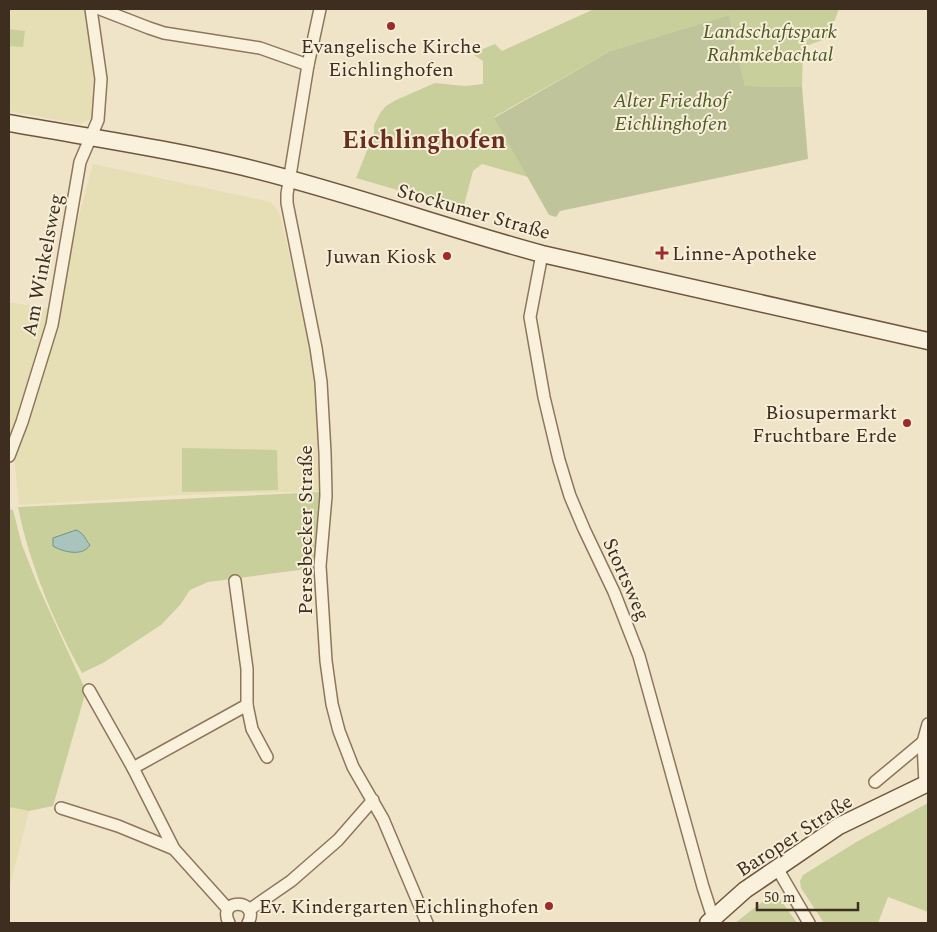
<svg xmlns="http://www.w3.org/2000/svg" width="937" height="932" font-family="Spectral,serif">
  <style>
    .farmland { fill: #e6deb5 }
    .green { fill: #c9cf9b; fill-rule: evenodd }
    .cemetery { fill: #bfc49a }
    .water { fill: #a9c4bc; stroke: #6f938a }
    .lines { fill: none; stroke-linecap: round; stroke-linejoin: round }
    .street-casing { stroke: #8d765c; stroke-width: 14 }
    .secondary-casing { stroke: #6f573f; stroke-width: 19 }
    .street { stroke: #faf1dc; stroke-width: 11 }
    .secondary { stroke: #faf1dc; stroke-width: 16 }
    .poi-dot { fill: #9e2a2b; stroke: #f7eed8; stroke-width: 2 }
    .labels { text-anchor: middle; stroke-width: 4; stroke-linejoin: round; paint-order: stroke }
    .park-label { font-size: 20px; font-style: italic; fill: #4d5a26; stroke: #f7eed8 }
    .poi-label { font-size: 20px; fill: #3d2e20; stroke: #f7eed8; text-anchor: end }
    .street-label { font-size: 20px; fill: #3d2e20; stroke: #f7eed8 }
    .district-label { font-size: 25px; font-weight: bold; fill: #6b2e1e; stroke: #f7eed8 }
  </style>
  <rect width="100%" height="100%" fill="#f0e4c8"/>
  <g class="farmland">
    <path d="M9,9H84L95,62L96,87L92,119H90L80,124L9,111Z"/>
    <path d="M93,164L271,202L276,208L280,215L295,279L310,354L315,386L319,491L183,495L19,505L14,456Z"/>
    <path d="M9,302L51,309L31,376L9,437Z"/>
    <path d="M9,807L29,811L9,890Z"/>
  </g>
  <g class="green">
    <path d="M594,9H839L828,38L803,47L802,87L745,86L729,15L610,51L494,117L528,177L482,164L473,171L463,209L356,178L374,133V125L380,113L386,106L396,100L435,83L465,86L483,84V61L474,55L478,51L495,44L502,51Z"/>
    <path d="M9,29L25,31L23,47L9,46Z"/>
    <path d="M182,448L277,450L278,490L182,492Z"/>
    <path d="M320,492L314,568L208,582L190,590L180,605L161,625L103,663L82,673C54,623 29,563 18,507ZM86,539L90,545C83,557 67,551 56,548Z"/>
    <path d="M9,509L13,510L22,545L39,588L86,691L53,806L29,811L9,807Z"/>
    <path d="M928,803V912L888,897L878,923H824L801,888L800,881L803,875L858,841Z"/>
    <path d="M773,897L780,899L797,923H735L766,899Z"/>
  </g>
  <path class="cemetery" d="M729,15L745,86L802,87L808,159L560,211L556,217L549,215L494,118L610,51Z"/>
  <path class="water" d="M76,530C84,533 85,539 90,545C83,557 63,552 53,546V538Z"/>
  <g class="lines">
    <defs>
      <g id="street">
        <path d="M100,9L149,28L164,33L260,48L308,65"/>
        <path d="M320,9L308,65L287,194V203L316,348L321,382L325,453L326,496L320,566L326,661L332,704L339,731L353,767L383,819L427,923"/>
        <path d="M542,254L530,317L544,397L559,460L570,496L584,529L614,592L639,656L703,887L713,918"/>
        <path d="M9,456L22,422L52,325L80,162L98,120L101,79L91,9"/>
        <path d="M235,581L247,669V705L252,729L267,757"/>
        <path d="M89,690L133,768L174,849L228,909"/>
        <path d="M133,768L247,705"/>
        <path d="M875,782L923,742"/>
        <path d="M925,784L923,742L928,724"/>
        <path d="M61,808L118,826L174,849"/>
        <path d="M777,868L809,923"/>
        <path d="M249,910L291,881L338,840L373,800"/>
        <path d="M229,923C216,897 261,899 248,923"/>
      </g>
      <g id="secondary">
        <path d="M9,123C87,137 166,148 244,167C344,191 442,227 542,254L928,341"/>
        <path d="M708,923L745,890L839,826L928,783"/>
      </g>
    </defs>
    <use href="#street" class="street-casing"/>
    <use href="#secondary" class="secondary-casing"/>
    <use href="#street" class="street"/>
    <use href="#secondary" class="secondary"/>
  </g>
  <g class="poi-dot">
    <circle cx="391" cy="26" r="5"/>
    <path d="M659.5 245.5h5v5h5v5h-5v5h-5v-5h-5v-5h5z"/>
    <circle cx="447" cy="256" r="5"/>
    <circle cx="907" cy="423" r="5"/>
    <circle cx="549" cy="906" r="5"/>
  </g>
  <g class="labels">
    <g class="park-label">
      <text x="770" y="38">Landschaftspark<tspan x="770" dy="23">Rahmkebachtal</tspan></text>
      <text x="671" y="107">Alter Friedhof<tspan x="671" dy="23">Eichlinghofen</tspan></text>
    </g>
    <g class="poi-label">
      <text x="391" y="53" text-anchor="middle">Evangelische Kirche<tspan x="391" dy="23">Eichlinghofen</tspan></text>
      <text x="672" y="260" text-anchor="start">Linne-Apotheke</text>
      <text x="437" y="263">Juwan Kiosk</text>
      <text x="897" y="419">Biosupermarkt<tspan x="897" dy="23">Fruchtbare Erde</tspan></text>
      <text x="539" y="913">Ev. Kindergarten Eichlinghofen</text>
    </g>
    <g class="street-label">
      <text transform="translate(474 211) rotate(16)" y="7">Stockumer Straße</text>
      <text transform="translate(42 265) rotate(-79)" y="7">Am Winkelsweg</text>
      <text transform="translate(305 530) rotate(-90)" y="7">Persebecker Straße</text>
      <text transform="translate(627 579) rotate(66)" y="7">Stortsweg</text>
      <text transform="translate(794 835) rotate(-33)" y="7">Baroper Straße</text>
    </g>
    <g class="district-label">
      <text x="424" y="148">Eichlinghofen</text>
    </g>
  </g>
  <rect width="937" height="932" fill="none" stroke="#3d2e20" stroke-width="20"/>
  <path d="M757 902v8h101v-8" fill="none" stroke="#3d2e20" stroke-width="2.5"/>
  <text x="764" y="902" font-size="15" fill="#3d2e20" stroke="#f7eed8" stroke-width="4" paint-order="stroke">50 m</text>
</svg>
